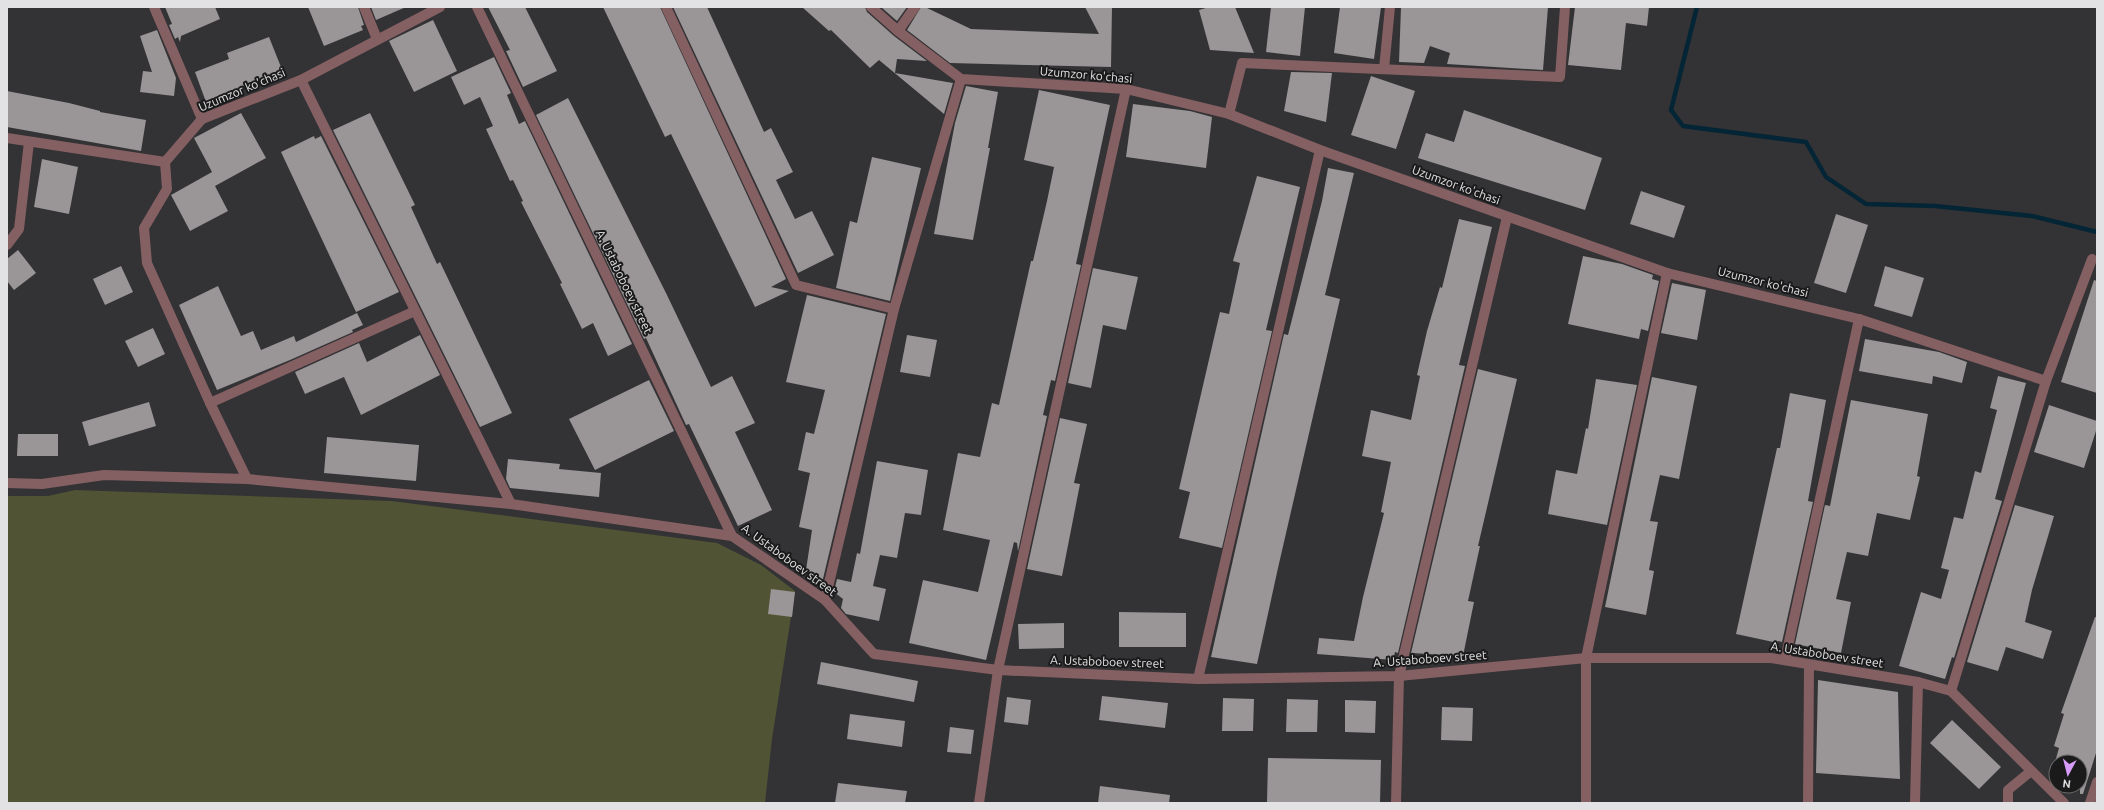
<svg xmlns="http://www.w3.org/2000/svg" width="2104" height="810" font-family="Ubuntu,sans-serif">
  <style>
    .green { fill: #505434 }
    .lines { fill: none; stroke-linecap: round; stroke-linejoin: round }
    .stream { stroke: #032535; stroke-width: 4.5 }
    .building { fill: #9a9596 }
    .street { stroke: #856063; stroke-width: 10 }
    .labels { text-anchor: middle; stroke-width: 4; stroke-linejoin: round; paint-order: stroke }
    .street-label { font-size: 12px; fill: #e2e2e4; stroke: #1a1a1b }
  </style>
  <rect width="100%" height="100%" fill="#333235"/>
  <path class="green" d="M75,490L392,501L717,543L761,565L795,591L772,739L765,803H7V496H48Z"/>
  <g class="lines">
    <path class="stream" d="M1697,7L1671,110L1683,126L1806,142L1826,177L1866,204L1935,206L2032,216L2097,232"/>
  </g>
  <g class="building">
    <path d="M165,7H215L220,19L181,36L180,42L178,37L175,39L169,25L172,24Z"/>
    <path d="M308,7H358L364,25L361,26L363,30L324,46Z"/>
    <path d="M371,7H406L376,20Z"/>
    <path d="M488,7H525L557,71L523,87L506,51L510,50Z"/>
    <path d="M603,7H660L786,279L771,287L789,291L755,307L671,134L665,137Z"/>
    <path d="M673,7H707L764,132L771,128L793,172L776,180L795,219L812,211L834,255L798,273Z"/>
    <path d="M802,7H865L867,12L894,36L927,61L897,59L895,73L953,83L944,114L879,60L870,68L831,30L829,31Z"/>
    <path d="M881,7H907L897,21Z"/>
    <path d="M921,7H925L971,29L1099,34L1085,7H1112L1111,67L950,63L907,30Z"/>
    <path d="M1209,7H1235L1254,53L1210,50L1199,10Z"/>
    <path d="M1271,7H1305L1300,56L1266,52Z"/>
    <path d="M1340,7H1381L1374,59L1334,53Z"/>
    <path d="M1401,7H1548L1543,70L1447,64L1450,53L1430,46L1424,63L1399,62Z"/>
    <path d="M1575,7H1649L1647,26L1626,23L1621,70L1568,65Z"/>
    <path d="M433,20L457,71L414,92L389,41Z"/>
    <path d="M157,30L176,78L174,96L140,92L143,71L152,72L140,36Z"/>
    <path d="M269,37L283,72L206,102L195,72L229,59L227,53Z"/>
    <path d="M494,57L511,93L507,95L519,124L525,121L632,344L608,356L593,323L582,329L560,284L562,283L521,202L523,201L513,180L510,181L486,129L493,126L480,97L464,105L451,77Z"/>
    <path d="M1291,72L1332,73L1326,122L1284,111Z"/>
    <path d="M1371,76L1415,91L1396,149L1351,135Z"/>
    <path d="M966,86L998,92L988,148H990L973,240L934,234L955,123Z"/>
    <path d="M1039,90L1110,105L1076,264L1081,265L1055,381L1051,380L1043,415L1047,416L1018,551L1017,543L1014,542L986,660L909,643L923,580L978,592L990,540L943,530L958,453L980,457L992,403L999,405L1031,261H1033L1047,201L1054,167L1024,160Z"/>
    <path d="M7,91L69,103L100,111V112L146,120L141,151L7,127Z"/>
    <path d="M568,98L666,293L711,387L732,376L755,423L735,432L772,510L738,526L689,424L686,425L646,338L644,339L536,115Z"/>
    <path d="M1133,104L1190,111L1212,117L1206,168L1126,157Z"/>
    <path d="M1464,110L1602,158L1585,210L1418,158L1426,133L1454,142Z"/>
    <path d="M241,113L266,158L215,186L228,211L190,231L171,195L212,172L194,138Z"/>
    <path d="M370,113L415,205L411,207L437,264L440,262L512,413L480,427L333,130Z"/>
    <path d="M314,136L315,139L321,136L399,292L356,312L281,152Z"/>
    <path d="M872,157L921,168L890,301L836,288L850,221L857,223Z"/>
    <path d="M42,159L78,167L69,214L34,207Z"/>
    <path d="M1328,168L1354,173L1325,295L1340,299L1278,568L1257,664L1211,657L1284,334L1288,335L1322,201Z"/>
    <path d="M1257,176L1300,187L1266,330L1272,331L1222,548L1179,538L1190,492L1179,489L1220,312L1229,314L1240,263L1233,261Z"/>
    <path d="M1641,191L1685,206L1674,238L1630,224Z"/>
    <path d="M1836,214L1868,225L1846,293L1814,283Z"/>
    <path d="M1459,219L1492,227L1459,365L1465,366L1398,653L1395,652L1393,660L1317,654L1319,638L1354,641L1363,597L1384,513L1381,512L1391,462L1362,456L1371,410L1411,420L1420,376L1417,375L1427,331L1440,287L1442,288Z"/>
    <path d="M18,250L36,273L14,290L7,281V259Z"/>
    <path d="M1583,256L1622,264L1653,275L1652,279L1659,281L1648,331L1641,329L1639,339L1568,324Z"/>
    <path d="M121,266L133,292L105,305L93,279Z"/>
    <path d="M1885,266L1924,278L1912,317L1874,306Z"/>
    <path d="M1093,268L1138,277L1126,330L1103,325L1091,388L1068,383Z"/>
    <path d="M2094,280L2097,281V393L2061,382Z"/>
    <path d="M1672,283L1706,290L1697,340L1661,333Z"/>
    <path d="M218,286L241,336L253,331L261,350L294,336L296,342L357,313L363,325L352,330L353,332L290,360L217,390L179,305Z"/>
    <path d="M807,295L886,314L822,583L806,570L812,530L799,527L810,473L798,470L806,432L814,434L825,390L786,382Z"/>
    <path d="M153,328L165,354L138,367L125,341Z"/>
    <path d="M420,335L440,375L361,415L344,377L305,394L295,372L359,343L367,362Z"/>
    <path d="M907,335L937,340L930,377L900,372Z"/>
    <path d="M1865,339L1939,352L1967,362L1962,383L1933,376L1932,384L1859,371Z"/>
    <path d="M1478,369L1517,379L1478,546H1480L1468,601L1474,602L1463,656L1411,653Z"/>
    <path d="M1998,376L2026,383L1995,499L2002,501L1954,658L1952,657L1945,679L1899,666L1921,592L1941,599L1949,570L1941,568L1954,517L1963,519L1975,471L1981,473L1997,410L1990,408Z"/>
    <path d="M1652,377L1697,386L1679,479L1660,475L1650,521L1658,522L1649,570L1654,571L1646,615L1605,607Z"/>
    <path d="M1596,379L1637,385L1607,525L1548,514L1556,470L1577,474L1586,428L1588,429Z"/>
    <path d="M649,380L674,431L595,470L569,419Z"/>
    <path d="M1790,393L1826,400L1808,501L1813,502L1782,642L1778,641V643L1736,634L1777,448H1780Z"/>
    <path d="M1851,400L1928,414L1917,476L1920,477L1910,520L1877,513L1868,556L1847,552L1836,599L1851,602L1841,653L1795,644L1825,505L1830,506Z"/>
    <path d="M149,402L156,426L89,446L82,422Z"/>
    <path d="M2049,405L2097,421V428L2084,468L2034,452Z"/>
    <path d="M1060,418L1087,424L1074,483L1080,484L1062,576L1027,569Z"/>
    <path d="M18,434H58V456H17Z"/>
    <path d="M327,437L419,445L416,481L324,473Z"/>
    <path d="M508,459L560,464L559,469L601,473L599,497L510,488L506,479Z"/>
    <path d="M877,461L928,470L921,515L905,513L897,558L880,555L873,586L886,589L879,621L846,614L841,608L843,599L834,592L837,579L851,582L857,553L860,554Z"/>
    <path d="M2015,505L2054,516L2032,590L2025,622L2052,631L2043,659L2006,647L1998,671L1967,662Z"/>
    <path d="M771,589L795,592L792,617L768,614Z"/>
    <path d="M1119,612L1186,613V647H1119Z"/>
    <path d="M2095,617H2097V750L2083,794H2080V762H2055L2059,748L2054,746L2064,714L2061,713Z"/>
    <path d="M1064,623V648L1019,649L1018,624Z"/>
    <path d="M821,662L918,681L914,702L817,684Z"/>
    <path d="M1818,680L1898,692L1900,779L1816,773Z"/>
    <path d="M1102,696L1168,703L1165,728L1099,720Z"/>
    <path d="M1007,697L1031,700L1028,725L1004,722Z"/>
    <path d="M1223,698L1254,699L1253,731H1222Z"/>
    <path d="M1287,699L1318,700L1317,732H1286Z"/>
    <path d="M1345,700L1376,701L1375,733L1345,732Z"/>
    <path d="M1442,707L1473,708L1472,741L1441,740Z"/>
    <path d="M850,714L905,721L902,747L847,739Z"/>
    <path d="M1952,720L2001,767L1979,789L1930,743Z"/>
    <path d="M950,727L974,730L971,754L947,752Z"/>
    <path d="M1268,758L1381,760L1380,803H1267Z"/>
    <path d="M838,783L907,791L905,803H835Z"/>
    <path d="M1100,786L1170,795L1169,803H1098Z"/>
  </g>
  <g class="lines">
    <g class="street">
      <path d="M154,7L202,119"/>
      <path d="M364,7L377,39"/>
      <path d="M477,7L732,536L825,600L874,654L998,670L1198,679L1399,676L1586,658H1771L1918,682L1951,691L2064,803"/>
      <path d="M666,7L796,285L894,309"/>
      <path d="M871,7L898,31L961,79L1126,89L1229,114L1320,150L1667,273L1859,319L2046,381"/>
      <path d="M898,31L915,7"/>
      <path d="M1384,69L1390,7"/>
      <path d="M301,80L511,504"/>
      <path d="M1229,114L1242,63L1560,77L1565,7"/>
      <path d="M7,138L165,162L202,119L301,80L440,7"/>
      <path d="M165,162L167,189L144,228L147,263L210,403L247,479"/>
      <path d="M7,245L19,229L29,142"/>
      <path d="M210,403L415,311"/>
      <path d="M7,483L42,484L104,475L247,479L511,504L732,536"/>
      <path d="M825,600L894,309L961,79"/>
      <path d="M1785,660L1859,319"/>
      <path d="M1198,679L1320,150"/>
      <path d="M1951,691L2046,381L2092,259"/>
      <path d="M979,803L998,670L1126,89"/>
      <path d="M1396,803L1399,676L1507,217"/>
      <path d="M1586,803V658L1667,273"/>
      <path d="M1808,803L1809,665"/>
      <path d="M1915,803L1918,682"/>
      <path d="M2008,803V790L2031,771"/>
      <path d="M2090,803L2097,782"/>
    </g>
  </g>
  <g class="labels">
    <g class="street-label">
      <text transform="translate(1086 75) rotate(5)" y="4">Uzumzor ko'chasi</text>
      <text transform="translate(242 90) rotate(-23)" y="4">Uzumzor ko'chasi</text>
      <text transform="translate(1456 185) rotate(20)" y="4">Uzumzor ko'chasi</text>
      <text transform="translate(624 282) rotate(64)" y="4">A. Ustaboboev street</text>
      <text transform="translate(1763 282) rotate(14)" y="4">Uzumzor ko'chasi</text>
      <text transform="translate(789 560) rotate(36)" y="4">A. Ustaboboev street</text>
      <text transform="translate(1827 655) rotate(9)" y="4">A. Ustaboboev street</text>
      <text transform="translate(1430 659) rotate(-4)" y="4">A. Ustaboboev street</text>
      <text transform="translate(1107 662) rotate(2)" y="4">A. Ustaboboev street</text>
    </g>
  </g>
  <rect width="2104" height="810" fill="none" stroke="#e2e2e4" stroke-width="16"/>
  <g transform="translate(2068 774) rotate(187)"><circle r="19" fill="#1a1a1b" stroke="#6a6a6b"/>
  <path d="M0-3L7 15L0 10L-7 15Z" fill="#d79bf9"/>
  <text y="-6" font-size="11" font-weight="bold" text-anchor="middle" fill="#e2e2e4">N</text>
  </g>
</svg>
